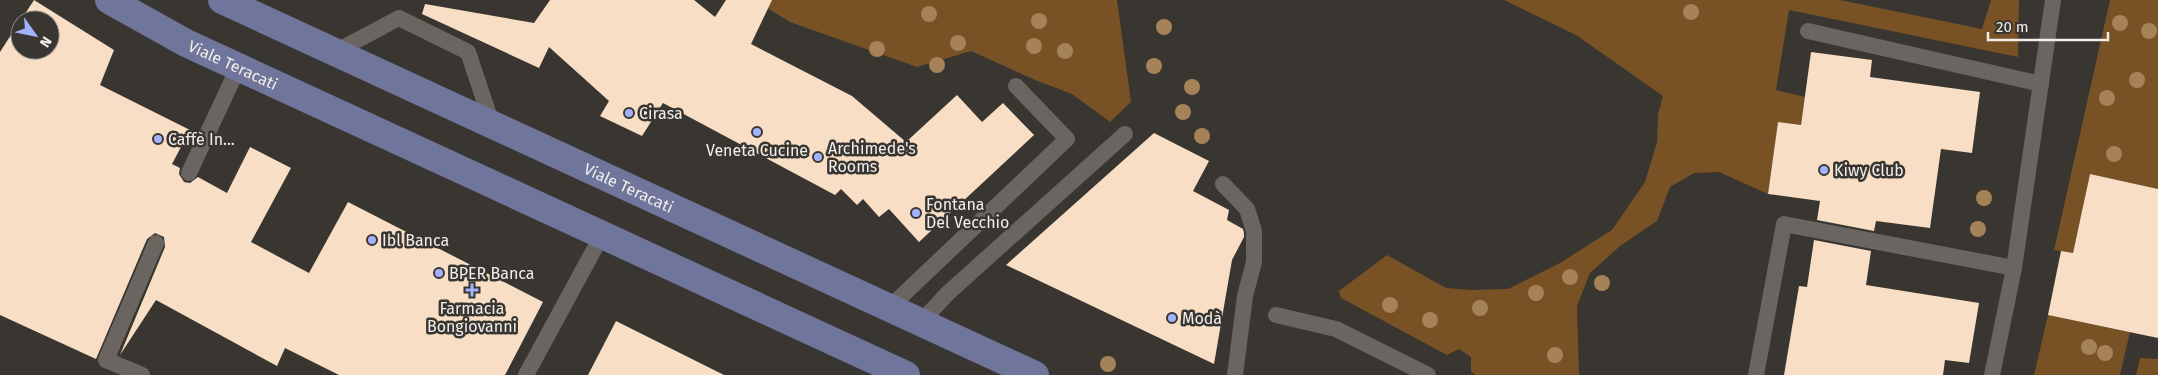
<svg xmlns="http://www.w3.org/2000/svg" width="2158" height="375" font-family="'Fira Sans',sans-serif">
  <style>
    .green { fill: #785225 }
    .building { fill: #f7dec4 }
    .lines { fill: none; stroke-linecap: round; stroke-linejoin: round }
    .lane { stroke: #6a6560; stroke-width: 16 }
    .primary { stroke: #70759b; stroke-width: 28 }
    .tree { fill: #a68259 }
    .poi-dot { fill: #a3b2fd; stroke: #393531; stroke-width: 2 }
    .labels { text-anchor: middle; stroke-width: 5; stroke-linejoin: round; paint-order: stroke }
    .street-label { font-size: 16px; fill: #f1eeeb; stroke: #393531 }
    .poi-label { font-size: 16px; fill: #f1eeeb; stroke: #393531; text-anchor: start }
  </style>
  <rect width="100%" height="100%" fill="#393531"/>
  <g class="green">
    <path d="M755,0H1117L1131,102L1110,122L1072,94L1035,80L971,51L917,67L790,22Z"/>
    <path d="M1504,0H1840L1982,29L1991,0H2019L2018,57L1789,10L1776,90L1805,97L1801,125L1778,122L1768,194L1719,172L1694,173L1670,187L1657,221L1620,246L1590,273L1577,306L1579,375H1475L1471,371V357L1459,349L1447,355L1341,298L1339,291L1387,255L1446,288L1471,290L1508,289L1560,263L1612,230L1645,182L1657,142L1658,114L1663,96L1576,35Z"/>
    <path d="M2110,0H2158V189L2090,174L2073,253L2054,250Z"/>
    <path d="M2048,315L2130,332L2120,375H2034Z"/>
    <path d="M2140,358L2158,359V375H2136Z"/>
  </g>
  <g class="building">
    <path d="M34,0L114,50L100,85L190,130L172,164L180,168L179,174L184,182L190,183L198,177L227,193L250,147L291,168L251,242L309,273L348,202L543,302L505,375H339L285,348L277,366L156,300L120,355L165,247L164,237L155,233L147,239L96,359L0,315V52L20,21V50H50V20H21Z"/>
    <path d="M550,0H694L715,17L726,0H772L751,44L852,96L906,142L957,95L982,122L1003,103L1034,135L919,242L889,209L879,217L863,199L857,205L841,189L835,195L663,103L642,136L600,116L609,101L549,47L539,68L422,14L425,4L534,23Z"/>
    <path d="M1811,52L1872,60L1870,77L1980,92L1972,153L1941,149L1930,228L1876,221L1874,231L1817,220L1820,201L1768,194L1778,122L1801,125Z"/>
    <path d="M1154,133L1209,161L1193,191L1229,210L1227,220L1243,229L1244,233V237L1232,260L1214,364L1006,265Z"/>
    <path d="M2090,174L2158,189V338L2048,315L2061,251L2073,253Z"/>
    <path d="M1814,240L1871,251L1866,285L1979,303L1969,363L1945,360L1943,375H1784L1799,286L1807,287Z"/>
    <path d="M616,321L724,375H588Z"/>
  </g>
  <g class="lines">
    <g class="lane">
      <path d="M1808,31L2041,84"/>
      <path d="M335,52L399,18L468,52L492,124"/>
      <path d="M189,173L239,66"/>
      <path d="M1223,184L1247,209L1254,231V262L1245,296L1235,375"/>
      <path d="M889,308L1067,139L1016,86"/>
      <path d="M1276,315L1336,329L1428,375"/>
      <path d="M921,322L948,293L1125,134"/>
      <path d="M142,375L106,360L156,243"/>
      <path d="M526,375L602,235"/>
      <path d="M1756,375L1784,224L2014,268"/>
      <path d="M1992,375L2014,268L2053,0"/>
    </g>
    <g class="primary">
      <path id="s1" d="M109,0L186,43L906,375"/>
      <path id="s2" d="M222,0L1035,375"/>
    </g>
  </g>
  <g class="tree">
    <circle cx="1691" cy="12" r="8"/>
    <circle cx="929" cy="14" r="8"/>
    <circle cx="1039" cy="21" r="8"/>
    <circle cx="2120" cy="23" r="8"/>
    <circle cx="1164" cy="27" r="8"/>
    <circle cx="2149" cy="31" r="8"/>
    <circle cx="958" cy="43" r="8"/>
    <circle cx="1034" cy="46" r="8"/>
    <circle cx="877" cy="49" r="8"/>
    <circle cx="1065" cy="51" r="8"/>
    <circle cx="937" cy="65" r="8"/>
    <circle cx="1154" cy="66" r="8"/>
    <circle cx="2137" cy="80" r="8"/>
    <circle cx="1192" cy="87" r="8"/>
    <circle cx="2107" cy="98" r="8"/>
    <circle cx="1183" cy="112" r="8"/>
    <circle cx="1202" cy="136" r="8"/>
    <circle cx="2114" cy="154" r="8"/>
    <circle cx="1984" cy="198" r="8"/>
    <circle cx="1978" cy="229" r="8"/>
    <circle cx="1570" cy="277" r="8"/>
    <circle cx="1602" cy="283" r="8"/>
    <circle cx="1536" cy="293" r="8"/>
    <circle cx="1390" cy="305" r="8"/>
    <circle cx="1480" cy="308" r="8"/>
    <circle cx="1430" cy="320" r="8"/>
    <circle cx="2089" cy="347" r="8"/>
    <circle cx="2105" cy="353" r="8"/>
    <circle cx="1555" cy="355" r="8"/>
    <circle cx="1108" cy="364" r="8"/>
  </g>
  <g class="poi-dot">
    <circle cx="629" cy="113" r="5"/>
    <circle cx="757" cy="132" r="5"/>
    <circle cx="158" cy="139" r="5"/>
    <circle cx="818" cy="157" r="5"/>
    <circle cx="1824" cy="170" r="5"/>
    <circle cx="916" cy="213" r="5"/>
    <circle cx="372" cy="240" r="5"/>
    <circle cx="439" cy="273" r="5"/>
    <path d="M469.5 282.5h5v5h5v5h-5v5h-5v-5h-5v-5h5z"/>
    <circle cx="1172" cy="318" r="5"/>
  </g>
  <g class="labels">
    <g class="street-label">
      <text dy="6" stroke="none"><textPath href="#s1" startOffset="140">Viale Teracati</textPath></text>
      <text dy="6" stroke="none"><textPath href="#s2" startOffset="448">Viale Teracati</textPath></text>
    </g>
    <g class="poi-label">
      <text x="639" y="119">Cirasa</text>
      <text x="168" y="145">Caffè In...</text>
      <text x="828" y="154">Archimede's<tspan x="828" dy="18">Rooms</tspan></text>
      <text x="757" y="156" text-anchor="middle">Veneta Cucine</text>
      <text x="1834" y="176">Kiwy Club</text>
      <text x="926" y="210">Fontana<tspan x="926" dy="18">Del Vecchio</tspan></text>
      <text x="382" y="246">Ibl Banca</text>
      <text x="449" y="279">BPER Banca</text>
      <text x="472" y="314" text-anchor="middle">Farmacia<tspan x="472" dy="18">Bongiovanni</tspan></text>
      <text x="1182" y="324">Modà</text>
    </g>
  </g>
  <g transform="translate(35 35) rotate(123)"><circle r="24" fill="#393531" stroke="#837f7b"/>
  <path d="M0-4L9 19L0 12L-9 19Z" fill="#a3b2fd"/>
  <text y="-8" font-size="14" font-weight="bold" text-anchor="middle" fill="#f1eeeb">N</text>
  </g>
  <path d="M1988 32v8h120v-8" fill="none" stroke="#f1eeeb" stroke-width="2.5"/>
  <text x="1996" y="32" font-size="15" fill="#f1eeeb" stroke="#393531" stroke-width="4" paint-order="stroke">20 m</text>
</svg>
